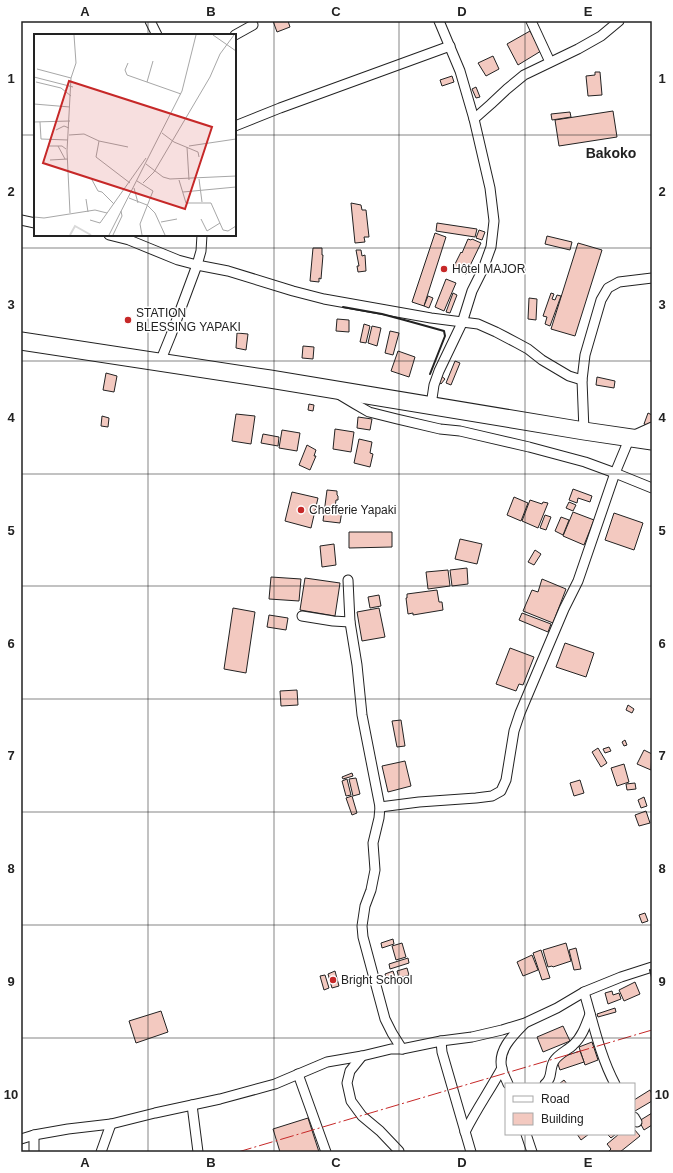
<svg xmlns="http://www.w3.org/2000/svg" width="673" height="1173" font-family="Arial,sans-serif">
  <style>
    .building { fill: #f3c9c0; stroke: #222 }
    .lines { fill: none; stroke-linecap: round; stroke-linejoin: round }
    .street-casing { stroke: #222; stroke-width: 11 }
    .highway-casing { stroke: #222; stroke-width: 19 }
    .street { stroke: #fff; stroke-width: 9 }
    .highway { stroke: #fff; stroke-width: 17 }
    .wall { stroke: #222; stroke-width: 2 }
    .power { stroke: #c62828; stroke-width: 1; stroke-dasharray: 14 3 2 3; stroke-linecap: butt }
    .grid { fill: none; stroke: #222; stroke-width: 1; stroke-opacity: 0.55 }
    .poi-dot { fill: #c62828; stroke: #fff; stroke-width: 1.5 }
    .labels { text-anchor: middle; stroke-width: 3; stroke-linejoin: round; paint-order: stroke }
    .poi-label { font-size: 12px; fill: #222; stroke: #fff; text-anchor: start }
    .quarter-label { font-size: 14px; font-weight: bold; fill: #222; stroke: #fff }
    .inset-river { fill: none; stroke: #d9d9d9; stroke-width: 2 }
    .inset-road { fill: none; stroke: #a7a7a7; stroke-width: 1 }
    .view { fill: #c62828; fill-opacity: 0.15; stroke: #c62828; stroke-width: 2 }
    .inset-edge { fill: none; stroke: #222; stroke-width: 2 }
    .neatline { fill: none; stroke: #222; stroke-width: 1.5 }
    .grid-label { font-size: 13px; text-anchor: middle; font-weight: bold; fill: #222 }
  </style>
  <rect width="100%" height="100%" fill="#fff"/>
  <g class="building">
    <path d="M273,21H288L290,27L277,32Z"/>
    <path d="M530,31L541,51L518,65L507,44Z"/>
    <path d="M493,56L499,69L486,76L478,63Z"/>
    <path d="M595,72H600L602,95L588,96L586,76L595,75Z"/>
    <path d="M452,76L454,82L442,86L440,80Z"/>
    <path d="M476,87L480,97L476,98L472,89Z"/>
    <path d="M613,111L617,137L559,146L555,120Z"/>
    <path d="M570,112L571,117L552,120L551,114Z"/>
    <path d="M351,203L361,205L362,210H366L369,237H364L365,242L355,243Z"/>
    <path d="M437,223L477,229L475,237L436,231Z"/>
    <path d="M479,230L485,232L482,240L476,238Z"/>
    <path d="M435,233L446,237L424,306L412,302Z"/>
    <path d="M547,236L572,242L570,250L545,244Z"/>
    <path d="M468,239L471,240L472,239L481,243L466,274L453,268L461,252L462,253Z"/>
    <path d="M578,243L602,250L575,336L551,329Z"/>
    <path d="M313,248H322V255H323L321,279L319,278V282L310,281Z"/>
    <path d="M356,250H361L362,256L365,255L366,271L358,272L357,266H359Z"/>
    <path d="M446,279L456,283L444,311L435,307Z"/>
    <path d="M453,293L457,295L450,313L446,312Z"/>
    <path d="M551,293L554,294L552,299L555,300L557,295L561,296L550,326L545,324L547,317L543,316Z"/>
    <path d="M428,296L433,298L429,308L424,306Z"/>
    <path d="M529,298L537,299L536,320L528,319Z"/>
    <path d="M337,319L349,320V332L336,331Z"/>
    <path d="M364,324L370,326L366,343L360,342Z"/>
    <path d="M372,326L381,328L377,346L368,343Z"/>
    <path d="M390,331L399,333L393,355L385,353Z"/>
    <path d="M237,333L248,334L246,350L236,348Z"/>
    <path d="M303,346L314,347L313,359L302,358Z"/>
    <path d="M398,351L415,357L409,377L391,371Z"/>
    <path d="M455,361L460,363L451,385L446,383Z"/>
    <path d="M106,373L117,376L114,392L103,390Z"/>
    <path d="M440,375L445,379L441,384L436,380Z"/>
    <path d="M597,377L615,381L614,388L596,385Z"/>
    <path d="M309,404L314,405L313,411L308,410Z"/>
    <path d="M648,413L652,415L651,426L644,424Z"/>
    <path d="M236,414L255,416L251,444L232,441Z"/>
    <path d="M102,416L109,418L108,427L101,426Z"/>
    <path d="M358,417L372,419L370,430L357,428Z"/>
    <path d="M335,429L354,432L351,452L333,449Z"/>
    <path d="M282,430L300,433L297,451L279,448Z"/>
    <path d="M263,434L279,437L278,446L261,443Z"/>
    <path d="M359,439L372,442L370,453L373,454L370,467L354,463Z"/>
    <path d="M307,445L316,450L314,456H316L310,470L299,465Z"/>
    <path d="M573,489L592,496L590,502L578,498L577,503L569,500Z"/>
    <path d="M327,490L337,491V495L338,496V500H336L335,508H336V511H342L340,523L323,521Z"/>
    <path d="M292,492L318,498L311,528L285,521Z"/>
    <path d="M514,497L528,503L521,521L507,515Z"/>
    <path d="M530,500L542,504L543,502L548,503L538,528L522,521Z"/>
    <path d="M569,502L576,505L573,511L566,508Z"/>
    <path d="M573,512L594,520L584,545L563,536Z"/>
    <path d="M614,513L643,523L634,550L605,540Z"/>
    <path d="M545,515L551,517L546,530L540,528Z"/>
    <path d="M561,517L569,520L563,535L555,531Z"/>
    <path d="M349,532H392V547L349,548Z"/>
    <path d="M460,539L482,544L477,564L455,559Z"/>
    <path d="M334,544L336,565L322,567L320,546Z"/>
    <path d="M535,550L541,554L534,565L528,562Z"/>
    <path d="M467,568L468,584L452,586L450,570Z"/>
    <path d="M448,570L450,586L428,589L426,572Z"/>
    <path d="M271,577L301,579L299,601L269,599Z"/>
    <path d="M305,578L340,583L335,616L300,610Z"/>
    <path d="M542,579L566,589L553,623L523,611L532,590L538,592Z"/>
    <path d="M437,590L439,602H442L443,610L413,615V613L408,614L406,598H407V594Z"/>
    <path d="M379,595L381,606L370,608L368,597Z"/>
    <path d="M233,608L255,612L246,673L224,669Z"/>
    <path d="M379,608L385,637L362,641L357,612Z"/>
    <path d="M522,613L551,624L548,632L519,620Z"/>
    <path d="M269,615L288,618L286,630L267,627Z"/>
    <path d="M565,643L594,653L586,677L556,667Z"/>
    <path d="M510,648L534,657L523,685L519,684L516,691L496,684Z"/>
    <path d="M297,690L298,705L281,706L280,691Z"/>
    <path d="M628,705L634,709L632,713L626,710Z"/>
    <path d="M401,720L405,746L397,747L392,721Z"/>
    <path d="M625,740L627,745L624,746L622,742Z"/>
    <path d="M609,747L611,751L605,753L603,749Z"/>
    <path d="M598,748L607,763L601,767L592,752Z"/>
    <path d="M644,750L652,754L651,770L637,764Z"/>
    <path d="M405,761L411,786L388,792L382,766Z"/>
    <path d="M624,764L629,782L617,786L611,768Z"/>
    <path d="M352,773L353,776L343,779L342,777Z"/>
    <path d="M356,778L360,794L353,796L349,779Z"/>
    <path d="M347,779L351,795L346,796L342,781Z"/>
    <path d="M580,780L584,793L574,796L570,783Z"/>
    <path d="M635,783L636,789L627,790L626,784Z"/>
    <path d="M352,796L357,813L352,815L346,798Z"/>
    <path d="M644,797L647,806L641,808L638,800Z"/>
    <path d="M646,811L650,823L639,826L635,815Z"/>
    <path d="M645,913L648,921L642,923L639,915Z"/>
    <path d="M393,939L394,944L382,948L381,943Z"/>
    <path d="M402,943L406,957L396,960L392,946Z"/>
    <path d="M566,943L571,961L553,967L552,966L548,967L543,950Z"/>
    <path d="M576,948L581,969L574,970L569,950Z"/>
    <path d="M541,950L550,978L542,980L533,953Z"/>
    <path d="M532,955L538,970L523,976L517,962Z"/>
    <path d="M408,958L409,963L390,969L389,964Z"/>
    <path d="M407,968L409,975L399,978L397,971Z"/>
    <path d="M335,971L339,986L332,988L328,974Z"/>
    <path d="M393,971L395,977L387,980L385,974Z"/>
    <path d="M325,975L329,988L324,990L320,976Z"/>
    <path d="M635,982L640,994L624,1001L619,990Z"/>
    <path d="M612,991L613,995L619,993L621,999L608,1004L605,993Z"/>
    <path d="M615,1008L616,1012L598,1017L597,1014Z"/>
    <path d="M161,1011L168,1032L136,1043L129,1021Z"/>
    <path d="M563,1026L570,1041L543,1052L537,1037Z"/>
    <path d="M592,1042L598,1060L585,1065L579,1047Z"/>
    <path d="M580,1051L584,1062L560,1070L556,1059Z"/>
    <path d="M564,1080L567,1084H559Z"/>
    <path d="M650,1090L652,1094V1101L635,1111L634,1109V1100Z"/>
    <path d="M652,1113V1125L644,1130L639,1121Z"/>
    <path d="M308,1118L319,1152H280L273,1129Z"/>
    <path d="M634,1129L640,1136L620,1152H608L611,1149L607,1144L619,1134H634Z"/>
    <path d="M577,1134H589L581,1140Z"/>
    <path d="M607,1134H616L611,1138Z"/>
  </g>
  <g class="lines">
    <defs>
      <g id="street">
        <path d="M150,21L157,35"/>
        <path d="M531,21L550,62"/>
        <path d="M235,35L253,25"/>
        <path d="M474,119L491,104L507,89L524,75L578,49L601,36L619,21"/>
        <path d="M235,126L280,108L450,46"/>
        <path d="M21,220L35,223"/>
        <path d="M109,235L129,240L178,260L197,265L228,271L293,291L324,299L431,318L478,324L496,332L517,343L528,349L542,360L569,376L582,380"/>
        <path d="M160,362L171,335L197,265L201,251L202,235"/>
        <path d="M340,395L355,404L369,412L397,419L440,429L460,431L529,447L585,462L615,473L652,488"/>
        <path d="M431,405L434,385L439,371L462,323L472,291L483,269L491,247L494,221L490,188L474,119L460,71L439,21"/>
        <path d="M584,431L582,380L585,355L601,300L608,288L619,282L652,278"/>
        <path d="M348,580L350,622L357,665L362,715L380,807L379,818L373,843L375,870L371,890L365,906L362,926L363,937L385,1019L392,1033L402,1049"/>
        <path d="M302,616L333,621L350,622"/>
        <path d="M380,807L419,802L476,798L492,796L501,791L506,780L514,731L520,713L564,609L578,581L615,473L630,437L652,427"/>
        <path d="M584,992C593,1022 600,1056 615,1084"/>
        <path d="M441,1041L442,1052L471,1152"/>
        <path d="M362,1056L350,1071L347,1083L351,1101L362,1116L380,1131L399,1151"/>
        <path d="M298,1074L326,1152"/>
        <path d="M508,1084C506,1079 503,1074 502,1069C497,1051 512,1036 524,1024"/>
        <path d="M545,1084C553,1078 549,1069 554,1061C558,1054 568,1050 573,1045C582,1037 586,1025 590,1014"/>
        <path d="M192,1105L198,1152"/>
        <path d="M634,1117L637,1122"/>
        <path d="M465,1132C476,1110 490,1090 502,1068"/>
        <path d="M526,1134L532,1152"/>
        <path d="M21,1139L34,1135L68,1129L111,1124L155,1113L220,1099L275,1084L327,1062L362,1056L391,1049H402L441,1041L472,1037L502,1030L525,1023L557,1008L584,992L621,977L652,967"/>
        <path d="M34,1152V1135"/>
        <path d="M101,1152L111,1124"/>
      </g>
      <path id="highway" d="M21,341L270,379L584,431L652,441"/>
    </defs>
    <use href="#street" class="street-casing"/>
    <use href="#highway" class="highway-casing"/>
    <use href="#street" class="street"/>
    <use href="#highway" class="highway"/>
    <g class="wall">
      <path d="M343,307L382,314L408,321"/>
      <path d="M408,321L444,331L445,336L430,374"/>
      <path d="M650,970L652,977"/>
    </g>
    <path class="power" d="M238,1152L652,1030"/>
  </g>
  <path class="grid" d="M148,21V35M274,21V1152M399,21V1152M525,21V1084M21,135H35M235,135H652M148,235V1152M21,248H652M21,361H652M21,474H652M21,586H652M21,699H652M21,812H652M21,925H652M21,1038H652M525,1134V1152"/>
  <g class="poi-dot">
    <circle cx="444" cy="269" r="4"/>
    <circle cx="128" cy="320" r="4"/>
    <circle cx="301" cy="510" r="4"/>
    <circle cx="333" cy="980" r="4"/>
  </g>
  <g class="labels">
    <g class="poi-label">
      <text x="452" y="273">Hôtel MAJOR</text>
      <text x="136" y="317">STATION<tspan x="136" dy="14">BLESSING YAPAKI</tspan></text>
      <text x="309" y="514">Chefferie Yapaki</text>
      <text x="341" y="984">Bright School</text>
    </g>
    <g class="quarter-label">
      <text x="611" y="158">Bakoko</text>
    </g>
  </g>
  <g transform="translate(34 34)">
    <rect width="202" height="202" fill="#fff"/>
    <path class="inset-river" d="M36,201L41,192L57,201"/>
    <path class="inset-road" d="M179,1L202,17M94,29L91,36L93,41L147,60M3,35L37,44M0,43L39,53M2,48L27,54L37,62M113,48L119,27M0,70L36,73M0,88L36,87M6,88L7,105L34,106M22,96L30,92L35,94M128,99L140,108L164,118L165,123M35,101L50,100L65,107L94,113M65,107L62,123L96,149M15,112H28L32,115M24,112L31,125M155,112L202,105M153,113L155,146M16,126L34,125M112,130L129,143L136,145L202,142M57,144L64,157L68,158L80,170M165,145L168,168M145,146L152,169H177L189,196L194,197L202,192M103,147L119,157L106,190L108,201M109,149L120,138L176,43L186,20L200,1M100,154L104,169M149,158L202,153M95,164L113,171L121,179L131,201M52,165L54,178M36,179L33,117L37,44L42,29L40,1M0,183L10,184L61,176L73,179M167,185L173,197L186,189M56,186L66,189L112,124M127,188L143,185M75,201L148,57L162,1M79,201L88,182L87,177"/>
    <path class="view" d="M35,47L178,93L151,175L9,129Z"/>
    <rect width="202" height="202" class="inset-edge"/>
  </g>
  <rect width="673" height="1173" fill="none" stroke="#ffffff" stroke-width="44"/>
  <rect x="505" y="1083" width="130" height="52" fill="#ffffff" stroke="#a7a7a7"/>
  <rect x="513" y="1096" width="20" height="6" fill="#ffffff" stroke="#a7a7a7"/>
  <text x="541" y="1103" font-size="12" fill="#222222">Road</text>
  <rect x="513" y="1113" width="20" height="12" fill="#f3c9c0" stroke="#a7a7a7"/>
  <text x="541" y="1123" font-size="12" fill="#222222">Building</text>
  <rect x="22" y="22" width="629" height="1129" class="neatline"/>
  <g class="grid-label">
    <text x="85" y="16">A</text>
    <text x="211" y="16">B</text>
    <text x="336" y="16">C</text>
    <text x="462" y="16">D</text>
    <text x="588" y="16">E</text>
    <text x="11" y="83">1</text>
    <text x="662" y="83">1</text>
    <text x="11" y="196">2</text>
    <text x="662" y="196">2</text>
    <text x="11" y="309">3</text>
    <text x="662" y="309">3</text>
    <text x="11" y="422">4</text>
    <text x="662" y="422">4</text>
    <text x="11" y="535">5</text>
    <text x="662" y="535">5</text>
    <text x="11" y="648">6</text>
    <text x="662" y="648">6</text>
    <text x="11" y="760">7</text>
    <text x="662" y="760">7</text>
    <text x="11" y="873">8</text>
    <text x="662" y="873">8</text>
    <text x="11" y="986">9</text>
    <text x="662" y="986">9</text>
    <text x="11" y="1099">10</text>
    <text x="662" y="1099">10</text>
    <text x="85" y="1167">A</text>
    <text x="211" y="1167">B</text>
    <text x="336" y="1167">C</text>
    <text x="462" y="1167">D</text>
    <text x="588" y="1167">E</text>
  </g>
</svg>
